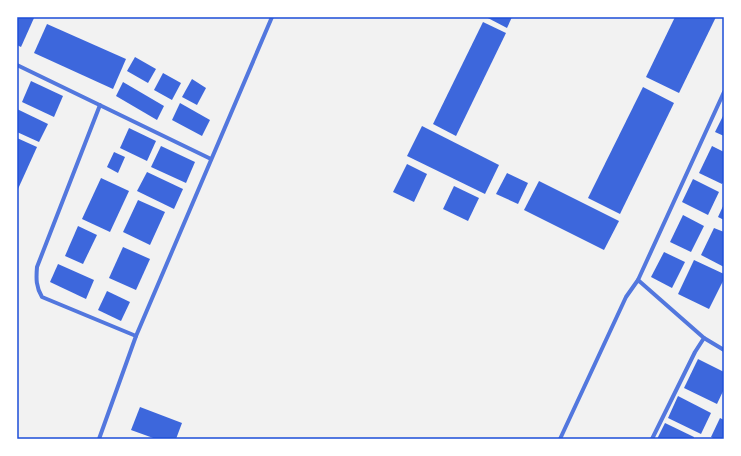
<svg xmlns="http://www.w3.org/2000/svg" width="741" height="456" font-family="'Source Serif 4',serif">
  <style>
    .building { fill: #3d67dc }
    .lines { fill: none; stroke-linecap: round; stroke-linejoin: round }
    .minor { stroke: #5277de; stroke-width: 4 }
    .neatline { fill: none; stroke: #1d4ed8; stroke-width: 1.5 }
  </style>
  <rect width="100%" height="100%" fill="#f2f2f2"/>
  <g class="building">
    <path d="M17,17H31L34,18L21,47L17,45Z"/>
    <path d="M486,17H512L507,28Z"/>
    <path d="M675,17H716L679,93L646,77Z"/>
    <path d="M483,22L506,33L456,136L433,124Z"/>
    <path d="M47,24L126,59L113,89L34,53Z"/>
    <path d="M135,57L156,69L148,83L127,71Z"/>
    <path d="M163,73L181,83L172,100L154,90Z"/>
    <path d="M192,79L206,88L197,105L182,97Z"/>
    <path d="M31,81L63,96L54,117L22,102Z"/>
    <path d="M123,82L164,106L157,120L116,96Z"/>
    <path d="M643,87L674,103L620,214L588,198Z"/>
    <path d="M180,103L210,120L202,136L172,120Z"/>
    <path d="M17,109L48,124L39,142L17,132Z"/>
    <path d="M724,114V136L715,132Z"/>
    <path d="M422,126L499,165L485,194L407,156Z"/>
    <path d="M129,128L156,141L147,161L120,148Z"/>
    <path d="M17,138L37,147L18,189L17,188Z"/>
    <path d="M161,146L195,162L186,183L151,167Z"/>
    <path d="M712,146L724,152V181L722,184L699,173Z"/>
    <path d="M114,152L125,157L118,173L107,167Z"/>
    <path d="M407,164L427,174L414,202L393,192Z"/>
    <path d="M147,172L183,189L174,209L137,191Z"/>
    <path d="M507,173L528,183L518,204L496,194Z"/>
    <path d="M101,178L129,191L110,232L82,219Z"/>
    <path d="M693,179L719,192L708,215L682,202Z"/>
    <path d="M539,181L619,221L604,250L524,210Z"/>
    <path d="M454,186L479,198L468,221L443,209Z"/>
    <path d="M138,200L165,212L150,245L123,232Z"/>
    <path d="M724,204V220L718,217Z"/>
    <path d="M683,215L704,226L691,252L670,242Z"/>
    <path d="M78,226L97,235L83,264L65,256Z"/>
    <path d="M714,228L724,232V267L701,255Z"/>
    <path d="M123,247L150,259L136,290L109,278Z"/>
    <path d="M664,252L685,262L672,288L651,277Z"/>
    <path d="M694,260L724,274V279L709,309L678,294Z"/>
    <path d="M58,264L94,280L86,299L50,282Z"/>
    <path d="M107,291L130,302L121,321L98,310Z"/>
    <path d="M698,359L724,372V389L717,404L684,388Z"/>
    <path d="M678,396L711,413L701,434L668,418Z"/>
    <path d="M140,407L182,423L176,439H156L131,430Z"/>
    <path d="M720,418L724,420V439H715L711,437Z"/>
    <path d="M665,423L694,437V439H657Z"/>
  </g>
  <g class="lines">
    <g class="minor">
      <path d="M17,65L211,159"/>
      <path d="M100,105L37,267C36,279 36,287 42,297L136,336"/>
      <path d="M638,280L724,92"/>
      <path d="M99,439L136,336L272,17"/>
      <path d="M560,439L626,297L638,280L704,338L724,350"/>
      <path d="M652,439L695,352L704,338"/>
    </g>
  </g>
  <rect width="741" height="456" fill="none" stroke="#ffffff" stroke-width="36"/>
  <rect x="18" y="18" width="705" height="420" class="neatline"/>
</svg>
